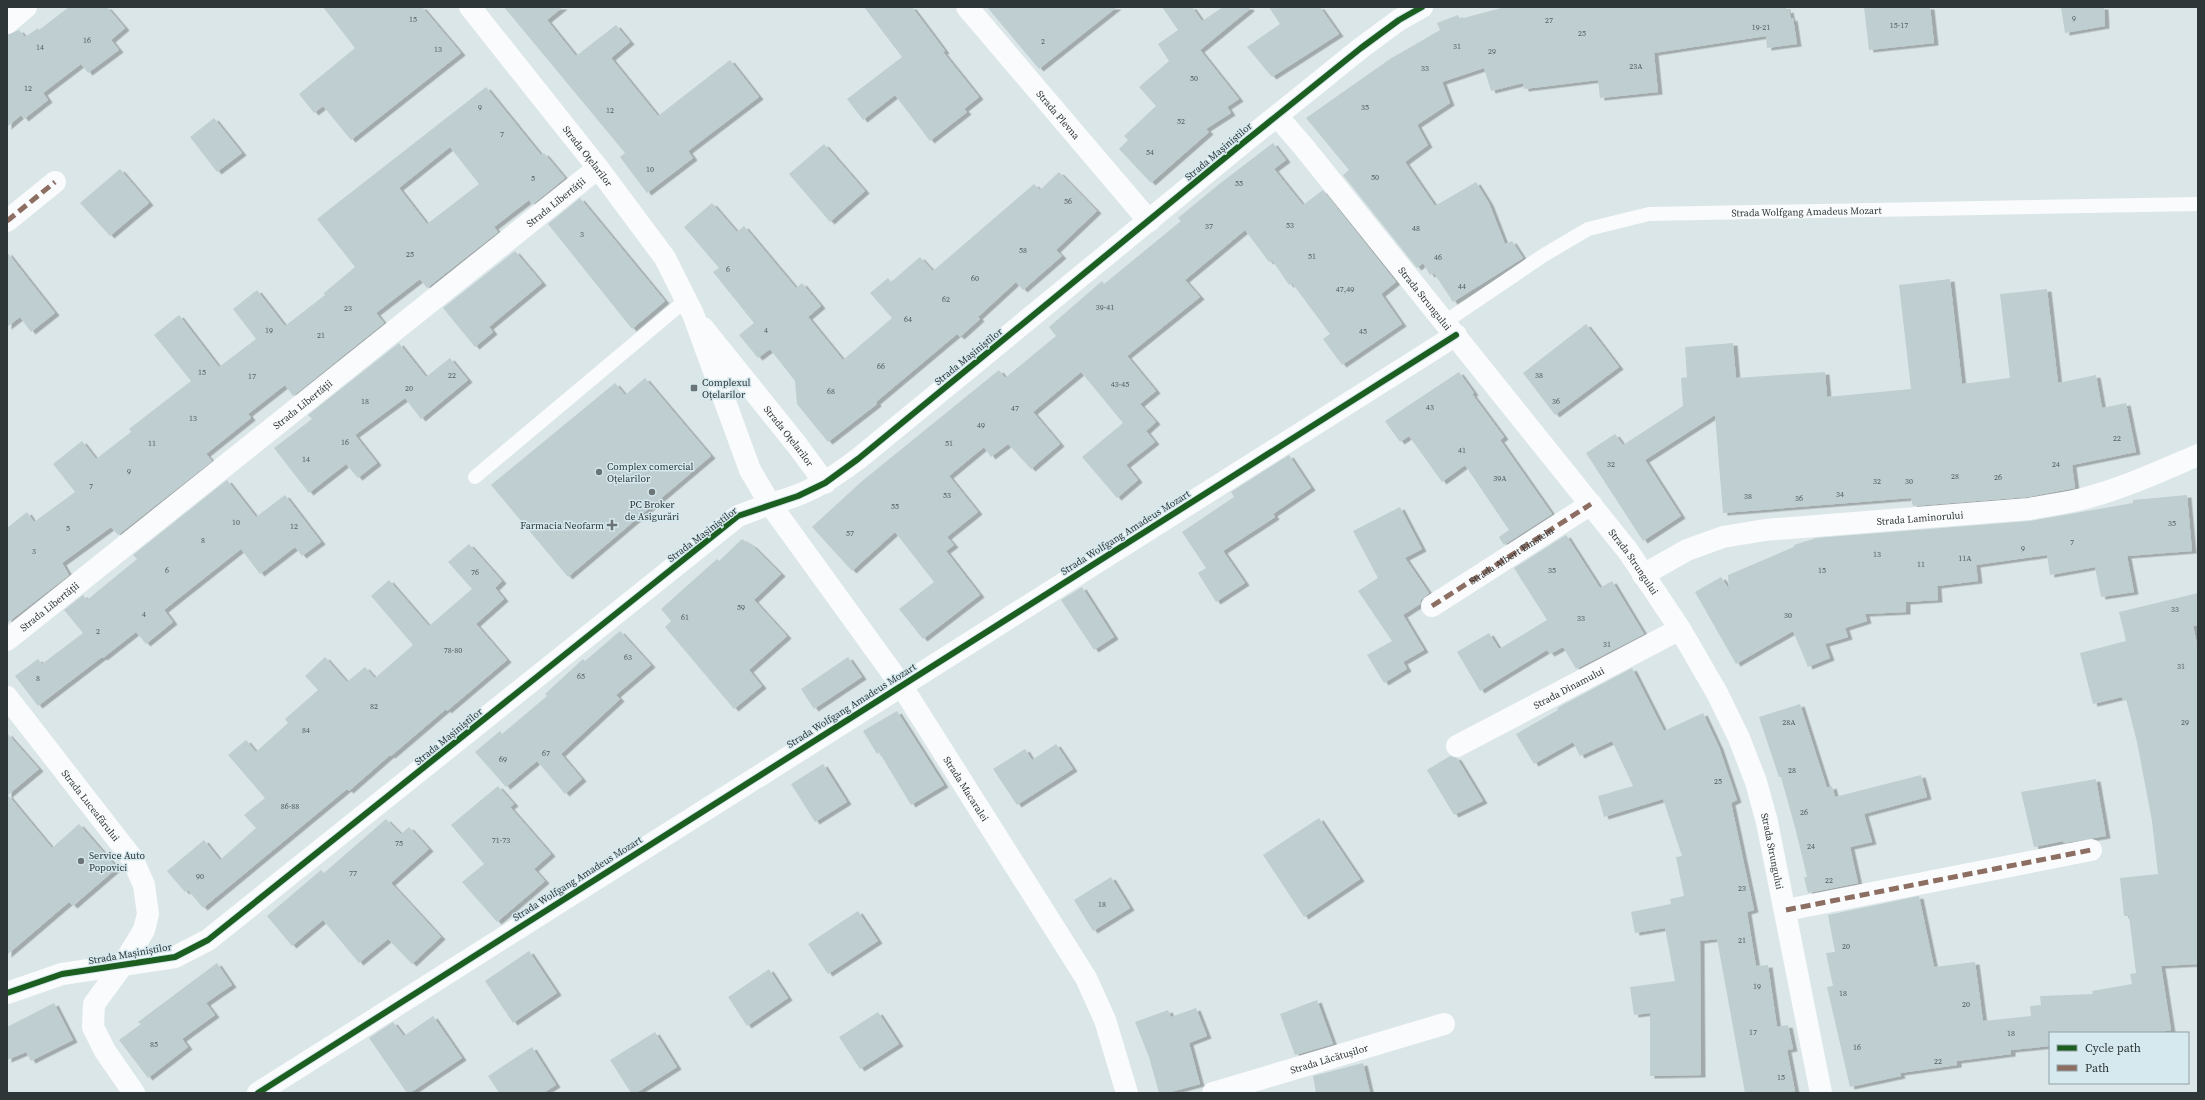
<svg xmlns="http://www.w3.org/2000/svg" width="2205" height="1100" font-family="'Source Serif 4',serif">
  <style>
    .building { fill: #bfced1; fill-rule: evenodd; filter: url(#shadow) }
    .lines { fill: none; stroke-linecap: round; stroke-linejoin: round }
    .lane { stroke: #fafbfc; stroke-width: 14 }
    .street { stroke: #fafbfc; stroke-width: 22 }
    .secondary { stroke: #fafbfc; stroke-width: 22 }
    .quiet { stroke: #8d6e63; stroke-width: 5; stroke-dasharray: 10 5; stroke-linecap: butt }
    .cycleway-casing { stroke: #d5e9ee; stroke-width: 8 }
    .cycleway { stroke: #1b5e20; stroke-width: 6 }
    .poi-dot { fill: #6b7476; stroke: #d5e9ee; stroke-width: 1.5 }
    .labels { text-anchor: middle; stroke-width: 3; stroke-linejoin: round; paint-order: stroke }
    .number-label { font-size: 8px; fill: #545e60 }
    .street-label { font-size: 10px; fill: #2e3638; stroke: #d5e9ee }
    .poi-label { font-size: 10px; fill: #2e3638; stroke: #d5e9ee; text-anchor: start }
  </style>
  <defs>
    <filter id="shadow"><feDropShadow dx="4.5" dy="2.5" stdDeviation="0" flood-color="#0004"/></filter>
  </defs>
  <rect width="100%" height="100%" fill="#dbe6e8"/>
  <g class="building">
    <path d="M69,7H107L125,28L111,40L119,50L88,73L81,64L43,93L48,100L24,119L21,115L7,127V35L19,30L25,37L38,28L39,30Z"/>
    <path d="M323,7H422L461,53L351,140L323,106L314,113L299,94L355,48Z"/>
    <path d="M504,7H563L547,20L576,56L616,25L630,42L611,58L658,116L730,60L759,97L688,151L693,158L647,193L620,157L625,153Z"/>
    <path d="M864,7H912L945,51L943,52L979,97L964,109L967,112L930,141L895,95L863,120L847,99L902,57Z"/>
    <path d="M987,7H1117L1039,69Z"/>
    <path d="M1162,7H1192L1202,21L1223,7H1249L1250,9L1200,50L1239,99L1227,107L1231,113L1206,129L1209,132L1151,183L1119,149L1128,140L1124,136L1156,106L1139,87L1169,61L1158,44L1178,30Z"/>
    <path d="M1269,7H1320L1339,34L1272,77L1247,47L1280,24Z"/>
    <path d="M1505,7H1786V11L1789,10L1791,19L1793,18L1797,44L1767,48L1766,36L1654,53L1658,92L1600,98L1598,80L1524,89L1523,83L1491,91L1484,68L1442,82L1450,103L1417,125L1428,145L1405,162L1435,206L1476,182L1489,203L1505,244L1512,241L1523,258L1453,302L1434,273L1430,275L1423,263L1417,268L1343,175L1349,170L1306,118L1390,59L1440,30L1437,23L1458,15L1460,19Z"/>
    <path d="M1864,7H1930L1934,43L1869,50Z"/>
    <path d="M2061,7H2104L2105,26L2065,33Z"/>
    <path d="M486,87L541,155L544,153L565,178L532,205L529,200L494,227L498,232L427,288L420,279L376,313L384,323L293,396L285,385L248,414L251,418L206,454L212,461L118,535L111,527L62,563L69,575L7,623V528L27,512L34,522L75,492L53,464L82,441L96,459L131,432L129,429L191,381L154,335L179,315L219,367L256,339L233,309L257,290L285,326L325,295L324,293L355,267L317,219ZM450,147L479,184L427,224L399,188Z"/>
    <path d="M214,118L242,153L217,172L190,137Z"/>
    <path d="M1273,143L1286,160L1274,169L1303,205L1323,190L1396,282L1381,294L1402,324L1342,365L1323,339L1330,334L1292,283L1289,285L1272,260L1269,262L1245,230L1185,280L1200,297L1127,356L1156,391L1140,404L1156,422L1146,431L1155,442L1126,465L1138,480L1117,498L1082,457L1123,423L1081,372L1033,412L1060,444L1031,469L1008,444L991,457L984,447L949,476L978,512L947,537L954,545L946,551L980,595L923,639L899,609L934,582L895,532L852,571L812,527L861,482L999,370L1005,378L1056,336L1049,327L1102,281L1104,284L1181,221L1178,218L1218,185Z"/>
    <path d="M824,144L865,191L830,222L789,174Z"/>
    <path d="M120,169L149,203L110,236L80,203Z"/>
    <path d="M1059,172L1097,211L1056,250L1062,256L1023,290L1016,282L978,317L980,319L960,337L957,334L876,402L877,404L828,442L797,404L795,381L770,349L758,358L739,335L754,323L713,272L719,268L684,227L712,203L737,232L744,226L796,288L802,283L821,306L808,317L843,360L892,318L870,293L888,278L891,282L920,257L933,271L1034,184L1040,190Z"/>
    <path d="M580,198L665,301L632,329L548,224Z"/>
    <path d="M515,251L542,283L489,327L493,332L475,347L443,308Z"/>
    <path d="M7,252L55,313L31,332L20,317L7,327Z"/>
    <path d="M1950,279L1962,384L2010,378L2000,294L2047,289L2058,383L2096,375L2102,408L2126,403L2136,452L2072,465L2075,488L2027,497L1913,506L1911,498L1723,513L1715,415L1645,460L1681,516L1643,541L1586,453L1615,434L1623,445L1683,406L1681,378L1687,377L1685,347L1733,343L1736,378L1825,372L1827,397L1911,389L1899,285Z"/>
    <path d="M1586,324L1619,367L1555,415L1523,373Z"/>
    <path d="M399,343L426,377L450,358L468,380L421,419L405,398L355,435L377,463L358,478L346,464L309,493L274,448L312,419L308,415Z"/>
    <path d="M1459,372L1474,393L1472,394L1504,437L1500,440L1552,514L1504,545L1499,537L1509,530L1465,465L1442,482L1409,436L1400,442L1385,421Z"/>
    <path d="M645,378L711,456L568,577L491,485L615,383L625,395Z"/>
    <path d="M1289,455L1311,488L1273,514L1275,517L1223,551L1245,583L1216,602L1198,573L1206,568L1182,532L1234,497L1231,492Z"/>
    <path d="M227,480L256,517L285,495L321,542L302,556L295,547L260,574L241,549L164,610L173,622L146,644L136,632L103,658L102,657L38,706L15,676L38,659L42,664L83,633L64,610L83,595L87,600L137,559L133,555Z"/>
    <path d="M2187,495L2192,551L2127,556L2134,592L2101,597L2095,567L2050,575L2047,555L1976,565L1978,581L1937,586L1938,600L1906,602V612L1865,614L1867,621L1845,628L1848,637L1825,644L1830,658L1808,667L1793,631L1736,664L1695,592L1721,577L1729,589L1728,575L1794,547V545L1816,538L2030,521L2133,503V500Z"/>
    <path d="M1400,507L1422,549L1405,558L1429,593L1421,600L1420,604L1403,615L1424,650L1403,662L1407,669L1384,683L1367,655L1392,641L1358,591L1378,578L1353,531Z"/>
    <path d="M1566,535L1600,588L1612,581L1644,634L1576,669L1563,647L1550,654L1547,650L1480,691L1457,652L1489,633L1499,649L1547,620L1514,568Z"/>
    <path d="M742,539L753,546L781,574L754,600L787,636L749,670L762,686L734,709L665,627L671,621L661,609L717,559L719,561Z"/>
    <path d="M469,544L502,581L495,588L504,599L476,624L507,660L447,711L446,709L391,756L390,755L349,791L347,789L203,908L188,890L185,892L167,871L204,840L220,860L256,828L244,815L265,798L228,755L246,740L256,752L288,723L285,719L318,690L305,676L325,657L347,682L365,667L375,678L413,645L371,596L389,580L429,626L472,589L448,562Z"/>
    <path d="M1082,587L1114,637L1094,650L1061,600Z"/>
    <path d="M2198,593V625L2193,626L2198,648V964L2161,966L2171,1030L2155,1033H2050V1046L2011,1050V1054L1957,1061V1065L1900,1073L1901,1076L1850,1087L1827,987L1833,986L1826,953L1835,952L1828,915L1919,896L1934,967L1975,962L1983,1021L2031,1016L2030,1006L2041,1005L2040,996L2093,994L2092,991L2132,984L2130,974L2136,973L2129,916H2124L2120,878L2158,874L2152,821L2137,742L2126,699L2123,700L2122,697L2093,704L2080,653L2126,641L2119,612Z"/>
    <path d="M620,631L651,665L616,695L620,699L561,754L582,779L565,794L537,761L506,787L475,752L500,731L502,734L547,696L545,694L583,659L585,661Z"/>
    <path d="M848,657L862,677L814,709L801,689Z"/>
    <path d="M1632,668L1664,731L1703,713L1719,747L1737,800L1731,803L1754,910L1747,912L1756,966L1768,965L1777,1027L1788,1025L1793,1049L1787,1050L1795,1091L1782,1093H1745L1717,939L1700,941L1701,1075L1650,1076V1013L1634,1015L1630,987L1675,981L1665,928L1635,933L1631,912L1671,904L1670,899L1684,896L1676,857L1682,856L1663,799L1604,817L1598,796L1633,786L1612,741L1580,756L1573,742L1534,764L1516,734L1558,710L1557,708Z"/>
    <path d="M1800,704L1827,788L1832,786L1835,797L1921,775L1927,797L1864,814L1872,842L1850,847L1858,883L1808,893L1804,877H1807L1796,831L1781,777H1779L1759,717Z"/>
    <path d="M897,711L944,785L911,805L879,752L877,754L863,731Z"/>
    <path d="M7,733L39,769L8,795L52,848L79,824L117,868L73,906L69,902L7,955Z"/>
    <path d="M1056,744L1073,769L1017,805L993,769L1025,749L1032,760Z"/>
    <path d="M1450,756L1457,758L1483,801L1454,815L1427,770Z"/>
    <path d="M823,764L847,802L815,822L791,784Z"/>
    <path d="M2096,779L2106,836L2064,843L2063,841L2034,847L2021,792Z"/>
    <path d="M498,786L514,804L510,807L551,854L534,869L545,881L497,922L462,882L484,864L451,825Z"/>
    <path d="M1319,818L1360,879L1304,917L1263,855Z"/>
    <path d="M386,819L401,834L409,827L429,849L391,883L441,937L412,964L388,939L359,963L323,920L292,946L267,916L321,870L324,873Z"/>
    <path d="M1111,877L1130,908L1093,931L1074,900Z"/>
    <path d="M858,911L878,941L828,974L808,944Z"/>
    <path d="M529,951L557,993L513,1023L485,981Z"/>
    <path d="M217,963L232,985L206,1003L215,1015L182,1039L188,1047L148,1078L119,1040L141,1024L138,1022Z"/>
    <path d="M769,969L788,998L747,1026L728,997Z"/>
    <path d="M1317,1000L1333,1044L1295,1055L1280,1014Z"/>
    <path d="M54,1003L73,1040L31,1061L26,1052L7,1060V1027Z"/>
    <path d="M1196,1008L1207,1036L1189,1043L1200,1084L1167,1093H1159L1149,1057L1135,1022L1168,1010L1171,1017Z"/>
    <path d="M878,1012L899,1044L860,1069L839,1037Z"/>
    <path d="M433,1016L462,1058L410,1093H407L369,1038L393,1022L404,1036Z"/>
    <path d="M655,1032L677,1067L636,1093H631L610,1060Z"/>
    <path d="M532,1047L556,1085L543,1093H499L488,1076Z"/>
    <path d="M1363,1063L1370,1093H1316L1313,1076Z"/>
  </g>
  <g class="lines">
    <g class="lane">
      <path id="s1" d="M1445,322L1544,255L1588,229L1649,214L2198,204"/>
      <path d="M475,477L686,300"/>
    </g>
    <g class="street">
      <path id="s2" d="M967,7L1149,221"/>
      <path d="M7,23L26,7"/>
      <path d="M7,221L55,182"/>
      <path id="s3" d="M1643,575L1687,550L1723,537L1765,530L2029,509C2049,505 2070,503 2089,497C2126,487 2163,470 2198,455"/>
      <path id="s4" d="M1432,606L1591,504"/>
      <path id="s5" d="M7,640L598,168"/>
      <path id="s6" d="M7,697L132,858L144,885L148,914L144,930L122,966L94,1004L93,1027L105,1051L134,1093"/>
      <path id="s7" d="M1457,746L1680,629"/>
      <path d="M1786,910L2091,850"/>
      <path d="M7,993L62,974L175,957L208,940L738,516L770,504"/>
      <path d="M258,1093L1456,335"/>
      <path id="s8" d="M1213,1093L1444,1024"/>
    </g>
    <g class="secondary">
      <path id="s9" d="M470,7L598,168L665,258L693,314L750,470L770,504L901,685L1086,978L1105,1020L1127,1093"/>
      <path id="s10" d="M1277,116L1303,146L1628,551L1680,629L1717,693L1739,738L1756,782L1767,822L1821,1093"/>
      <path id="s11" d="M703,328L797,445L825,483"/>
      <path d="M770,504C808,494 827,482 858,459L1243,143L1361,48L1399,20L1422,7"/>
    </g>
    <g class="quiet">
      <path d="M7,221L55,182"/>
      <path d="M1432,606L1591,504"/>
      <path d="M1786,910L2091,850"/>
    </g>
    <defs>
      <g id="cycleway">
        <path d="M7,993L62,974L175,957L208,940L738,516L798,496L825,483L858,459L1243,143L1361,48L1399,20L1422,7"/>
        <path d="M258,1093L1456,335"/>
      </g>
    </defs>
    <use href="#cycleway" class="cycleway-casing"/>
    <use href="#cycleway" class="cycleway"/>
  </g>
  <g class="poi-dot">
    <rect x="690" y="384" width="8" height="8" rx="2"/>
    <circle cx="599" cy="472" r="4"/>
    <circle cx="652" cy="492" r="4"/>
    <path d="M610 519h4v4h4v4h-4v4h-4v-4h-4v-4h4z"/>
    <circle cx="81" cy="861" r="4"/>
  </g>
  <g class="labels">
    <g class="number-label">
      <text x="2074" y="21">9</text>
      <text x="413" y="22">15</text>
      <text x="1549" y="23">27</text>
      <text x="1899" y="28">15-17</text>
      <text x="1761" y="30">19-21</text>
      <text x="1582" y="36">25</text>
      <text x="87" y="43">16</text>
      <text x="1043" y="44">2</text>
      <text x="1457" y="49">31</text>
      <text x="40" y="50">14</text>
      <text x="438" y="52">13</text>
      <text x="1492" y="54">29</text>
      <text x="1636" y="69">23A</text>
      <text x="1425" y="71">33</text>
      <text x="1194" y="81">50</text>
      <text x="28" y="91">12</text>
      <text x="480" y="110">9</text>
      <text x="1365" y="110">35</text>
      <text x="610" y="113">12</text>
      <text x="1181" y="124">52</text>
      <text x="502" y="137">7</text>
      <text x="1150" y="155">54</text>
      <text x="650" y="172">10</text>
      <text x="1375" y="180">50</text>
      <text x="533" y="181">5</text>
      <text x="1239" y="186">55</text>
      <text x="1068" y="204">56</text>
      <text x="1290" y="228">53</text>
      <text x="1209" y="229">37</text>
      <text x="1416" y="231">48</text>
      <text x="582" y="237">3</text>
      <text x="1023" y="253">58</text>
      <text x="410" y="257">25</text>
      <text x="1312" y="259">51</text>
      <text x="1438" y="260">46</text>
      <text x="728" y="272">6</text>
      <text x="975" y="281">60</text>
      <text x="1462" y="289">44</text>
      <text x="1345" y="292">47,49</text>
      <text x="946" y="302">62</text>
      <text x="1105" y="310">39-41</text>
      <text x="348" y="311">23</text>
      <text x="908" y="322">64</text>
      <text x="269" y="333">19</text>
      <text x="766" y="333">4</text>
      <text x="1363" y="334">45</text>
      <text x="321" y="338">21</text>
      <text x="881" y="369">66</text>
      <text x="202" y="375">15</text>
      <text x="452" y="378">22</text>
      <text x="1539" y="378">38</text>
      <text x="252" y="379">17</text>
      <text x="1120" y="387">43-45</text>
      <text x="409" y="391">20</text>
      <text x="831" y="394">68</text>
      <text x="365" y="404">18</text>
      <text x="1556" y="404">36</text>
      <text x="1430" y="410">43</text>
      <text x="1015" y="411">47</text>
      <text x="193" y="421">13</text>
      <text x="981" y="428">49</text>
      <text x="2117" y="441">22</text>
      <text x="345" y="445">16</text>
      <text x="152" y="446">11</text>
      <text x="949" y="446">51</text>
      <text x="1462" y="453">41</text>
      <text x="306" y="462">14</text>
      <text x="1611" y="467">32</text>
      <text x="2056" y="467">24</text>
      <text x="129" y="474">9</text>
      <text x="1955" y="479">28</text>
      <text x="1998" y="480">26</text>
      <text x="1500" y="481">39A</text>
      <text x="1877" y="484">32</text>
      <text x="1909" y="484">30</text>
      <text x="91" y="489">7</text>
      <text x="1840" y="497">34</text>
      <text x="947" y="498">53</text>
      <text x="1748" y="499">38</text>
      <text x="1799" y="501">36</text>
      <text x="895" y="509">55</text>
      <text x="236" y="525">10</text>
      <text x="2172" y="526">35</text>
      <text x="294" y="529">12</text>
      <text x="68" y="531">5</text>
      <text x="850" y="536">57</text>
      <text x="203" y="543">8</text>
      <text x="2072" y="545">7</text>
      <text x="2023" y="551">9</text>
      <text x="34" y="554">3</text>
      <text x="1877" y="557">13</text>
      <text x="1965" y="561">11A</text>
      <text x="1921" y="567">11</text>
      <text x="167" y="573">6</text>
      <text x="1552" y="573">35</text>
      <text x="1822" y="573">15</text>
      <text x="475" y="575">76</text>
      <text x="741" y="610">59</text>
      <text x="2175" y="612">33</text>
      <text x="144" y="617">4</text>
      <text x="1788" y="618">30</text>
      <text x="685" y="620">61</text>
      <text x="1581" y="621">33</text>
      <text x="98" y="634">2</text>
      <text x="1607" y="647">31</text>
      <text x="453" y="653">78-80</text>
      <text x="628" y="660">63</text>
      <text x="2181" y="669">31</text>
      <text x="581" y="679">65</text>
      <text x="38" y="681">8</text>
      <text x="374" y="709">82</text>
      <text x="1789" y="725">28A</text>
      <text x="2185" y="725">29</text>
      <text x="306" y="733">84</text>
      <text x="546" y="756">67</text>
      <text x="503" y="762">69</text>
      <text x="1792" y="773">28</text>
      <text x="1718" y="784">25</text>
      <text x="290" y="809">86-88</text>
      <text x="1804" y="815">26</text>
      <text x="501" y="843">71-73</text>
      <text x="399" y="846">75</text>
      <text x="1811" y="849">24</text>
      <text x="353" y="876">77</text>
      <text x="200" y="879">90</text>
      <text x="1829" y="883">22</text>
      <text x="1742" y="891">23</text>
      <text x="1102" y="907">18</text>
      <text x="1742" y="943">21</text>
      <text x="1846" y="949">20</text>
      <text x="1757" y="989">19</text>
      <text x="1843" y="996">18</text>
      <text x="1966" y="1007">20</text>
      <text x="1753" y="1035">17</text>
      <text x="2011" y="1036">18</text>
      <text x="154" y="1047">85</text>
      <text x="1857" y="1050">16</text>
      <text x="1938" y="1064">22</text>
      <text x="1781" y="1080">15</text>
    </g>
    <g class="street-label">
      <text dy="4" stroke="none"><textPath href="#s2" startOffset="141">Strada Plevna</textPath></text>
      <text transform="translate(1218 151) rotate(-40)" y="4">Strada Mașiniștilor</text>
      <text dy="4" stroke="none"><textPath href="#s9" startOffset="190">Strada Oțelarilor</textPath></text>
      <text dy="4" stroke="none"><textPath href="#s5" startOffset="702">Strada Libertății</textPath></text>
      <text dy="4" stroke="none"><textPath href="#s1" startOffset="391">Strada Wolfgang Amadeus Mozart</textPath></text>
      <text dy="4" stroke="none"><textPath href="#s10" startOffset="235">Strada Strungului</textPath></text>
      <text transform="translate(968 356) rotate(-39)" y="4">Strada Mașiniștilor</text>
      <text dy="4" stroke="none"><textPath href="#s5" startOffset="378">Strada Libertății</textPath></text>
      <text dy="4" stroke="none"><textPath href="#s11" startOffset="138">Strada Oțelarilor</textPath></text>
      <text dy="4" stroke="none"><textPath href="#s3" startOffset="287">Strada Laminorului</textPath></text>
      <text transform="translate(1125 532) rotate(-32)" y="4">Strada Wolfgang Amadeus Mozart</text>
      <text transform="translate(702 534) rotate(-37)" y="4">Strada Mașiniștilor</text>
      <text dy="4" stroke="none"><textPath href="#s4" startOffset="94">Strada Albert Einstein</textPath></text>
      <text dy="4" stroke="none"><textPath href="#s10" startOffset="571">Strada Strungului</textPath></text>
      <text dy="4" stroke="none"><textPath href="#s5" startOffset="54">Strada Libertății</textPath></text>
      <text dy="4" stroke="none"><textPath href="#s7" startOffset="126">Strada Dinamului</textPath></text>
      <text transform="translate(851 705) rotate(-32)" y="4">Strada Wolfgang Amadeus Mozart</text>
      <text transform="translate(448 736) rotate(-39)" y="4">Strada Mașiniștilor</text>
      <text dy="4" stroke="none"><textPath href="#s9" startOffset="932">Strada Macaralei</textPath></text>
      <text dy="4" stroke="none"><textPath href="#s6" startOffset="137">Strada Luceafărului</textPath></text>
      <text dy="4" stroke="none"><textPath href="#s10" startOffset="895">Strada Strungului</textPath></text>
      <text transform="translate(577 878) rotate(-32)" y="4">Strada Wolfgang Amadeus Mozart</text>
      <text transform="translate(130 953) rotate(-10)" y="4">Strada Mașiniștilor</text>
      <text dy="4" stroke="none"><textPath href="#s8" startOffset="121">Strada Lăcătușilor</textPath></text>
    </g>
    <g class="poi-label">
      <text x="702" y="386">Complexul<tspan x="702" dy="12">Oțelarilor</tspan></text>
      <text x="607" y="470">Complex comercial<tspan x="607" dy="12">Oțelarilor</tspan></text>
      <text x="652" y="508" text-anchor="middle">PC Broker<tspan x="652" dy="12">de Asigurări</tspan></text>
      <text x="604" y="529" text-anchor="end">Farmacia Neofarm</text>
      <text x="89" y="859">Service Auto<tspan x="89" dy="12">Popovici</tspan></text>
    </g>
  </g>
  <rect width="2205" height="1100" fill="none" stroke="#2e3638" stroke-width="16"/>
  <rect x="2049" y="1032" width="140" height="52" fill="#d5e9ee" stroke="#92a1a5"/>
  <rect x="2057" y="1045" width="20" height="6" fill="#1b5e20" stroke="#92a1a5"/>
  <text x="2085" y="1052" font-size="12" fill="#2e3638">Cycle path</text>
  <rect x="2057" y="1065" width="20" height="6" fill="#8d6e63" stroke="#92a1a5"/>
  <text x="2085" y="1072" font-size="12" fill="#2e3638">Path</text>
</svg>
